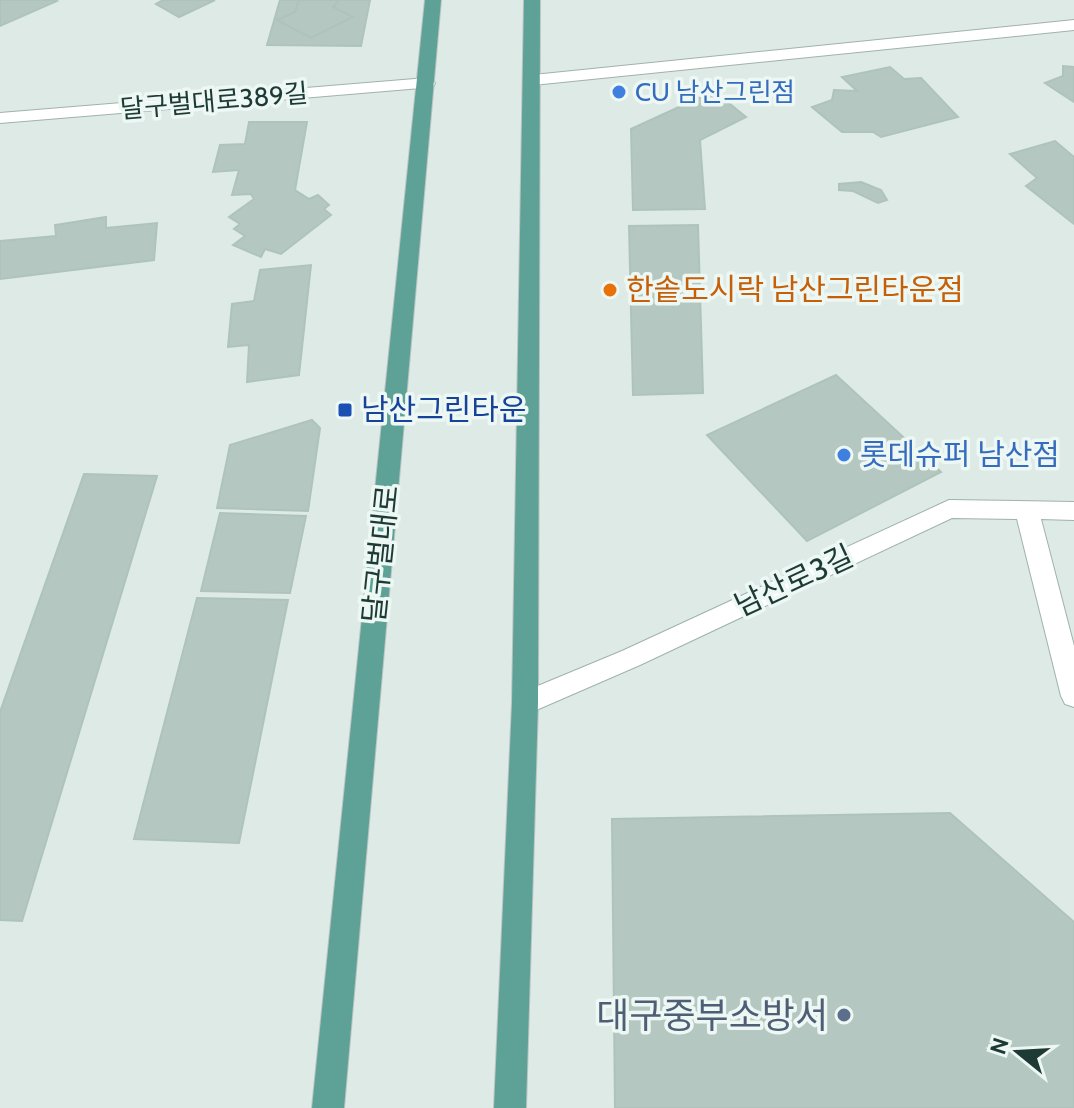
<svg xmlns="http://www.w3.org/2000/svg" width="1074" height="1108" font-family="Cabin,'Noto Sans KR',sans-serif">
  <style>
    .building { fill: #b5c7c1; stroke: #afc3bd; stroke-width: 2 }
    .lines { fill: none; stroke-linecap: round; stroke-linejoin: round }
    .minor-casing { stroke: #a0b2ad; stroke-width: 2 }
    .major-casing { stroke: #bcc4c2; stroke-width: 2 }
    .minor { fill: #fff; fill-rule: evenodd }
    .major { fill: #5ea297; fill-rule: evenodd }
    .shop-dot { fill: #3f7fe0; stroke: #edf7f3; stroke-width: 3 }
    .food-dot { fill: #e8710a; stroke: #edf7f3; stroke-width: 3 }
    .transit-dot { fill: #1a4fb4; stroke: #edf7f3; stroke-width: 3 }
    .service-dot { fill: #5c6f8a; stroke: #edf7f3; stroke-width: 3 }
    .labels { text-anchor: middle; stroke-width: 7; stroke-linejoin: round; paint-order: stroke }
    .far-shop-label { font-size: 26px; fill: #366cbe; stroke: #edf7f3; text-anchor: start }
    .far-street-label { font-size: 26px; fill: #1e3a35; stroke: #edf7f3 }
    .food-label { font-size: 30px; fill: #c56008; stroke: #edf7f3; text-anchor: start }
    .transit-label { font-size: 30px; fill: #164399; stroke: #edf7f3; text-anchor: start }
    .shop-label { font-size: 30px; fill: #366cbe; stroke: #edf7f3; text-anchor: start }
    .street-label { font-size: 30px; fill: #1e3a35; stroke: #edf7f3 }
    .near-service-label { font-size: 36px; fill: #4e5e75; stroke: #edf7f3; text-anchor: end }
  </style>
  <rect width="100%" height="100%" fill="#ddeae5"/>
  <g class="building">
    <path d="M0,0H55L57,1L0,26Z"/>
    <path d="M163,0H215L179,17L156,4Z"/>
    <path d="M280,0H370L361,46L267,45Z"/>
    <path d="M339,0L333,7L353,17L311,38L277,20L295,12L299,0Z"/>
    <path d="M1063,66L1074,67V102L1045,83L1063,76Z"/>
    <path d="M890,67L904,79L921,78L958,117L881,137L873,132H842L812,107L832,100L834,90L857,91L842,77Z"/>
    <path d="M714,91L746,117L700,140L705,209L633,210L631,129Z"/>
    <path d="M249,122H307L295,190L309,199L318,195L329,205L324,209L331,215L281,254L265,249L261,257L233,245L245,236L234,229L240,224L229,217L254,199L251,194L232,195L239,170L213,172L220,145L245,144Z"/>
    <path d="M1055,141L1074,157V224L1026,186L1037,178L1010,154Z"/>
    <path d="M861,182L881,190L887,200L878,203L853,191L839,190V184Z"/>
    <path d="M106,217V228L157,223L154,260L0,279V241L56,236L55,225Z"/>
    <path d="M698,225L703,393L633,395L629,226Z"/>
    <path d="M311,265L299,375L247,382L249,345L228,347L232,304L254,301L260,270Z"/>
    <path d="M836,375L941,472L807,541L707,435Z"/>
    <path d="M312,420L320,428L308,511L217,508L230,445Z"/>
    <path d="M84,474L157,476L22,921L0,920V712Z"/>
    <path d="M220,513L306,516L290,593L201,591Z"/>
    <path d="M197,598L288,600L239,843L134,839Z"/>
    <path d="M950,813L1074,922V1108H615L612,819Z"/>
  </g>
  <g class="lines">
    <defs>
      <g id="minor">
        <path d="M1074,20V30L533,85L525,80L533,75Z"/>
        <path d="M427,78L435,83L433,87L0,123V113Z"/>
        <path d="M949,500L1074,502V520L1041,519L1074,646V707L1065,704L1061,696L1017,519L952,518L640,665L534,711L525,714L516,711L512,703L516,695L622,651Z"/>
      </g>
      <g id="major">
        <path d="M425,0H441L344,1108H312Z"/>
        <path d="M524,0H540L538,703L526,1108H494L512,703Z"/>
      </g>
    </defs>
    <use href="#minor" class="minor-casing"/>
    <use href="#major" class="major-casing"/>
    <use href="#minor" class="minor"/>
    <use href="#major" class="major"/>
  </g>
  <g class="shop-dot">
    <circle cx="619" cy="92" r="8"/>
    <circle cx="844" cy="455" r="8"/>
  </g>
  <circle class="food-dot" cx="610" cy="290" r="8"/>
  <rect class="transit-dot" x="337" y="402" width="16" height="16" rx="4"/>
  <circle class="service-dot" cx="844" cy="1015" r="8"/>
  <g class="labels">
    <g class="far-shop-label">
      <text x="635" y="101">CU 남산그린점</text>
    </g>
    <g class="far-street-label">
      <text transform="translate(214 101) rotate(-5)" y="9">달구벌대로389길</text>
    </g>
    <g class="food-label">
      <text x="626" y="300">한솥도시락 남산그린타운점</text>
    </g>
    <g class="transit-label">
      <text x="361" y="420">남산그린타운</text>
    </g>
    <g class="shop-label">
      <text x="860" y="465">롯데슈퍼 남산점</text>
    </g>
    <g class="street-label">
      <text transform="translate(381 554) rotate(-84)" y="10">달구벌대로</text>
      <text transform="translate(794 581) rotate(-25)" y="10">남산로3길</text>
    </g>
    <g class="near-service-label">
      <text x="828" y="1028">대구중부소방서</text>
    </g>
  </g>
  <g transform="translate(1018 1052) rotate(288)" stroke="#edf7f3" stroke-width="6" paint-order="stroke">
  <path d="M0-6L14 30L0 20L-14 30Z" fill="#1e3a35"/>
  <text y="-12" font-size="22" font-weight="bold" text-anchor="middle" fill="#1e3a35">N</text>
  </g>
</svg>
